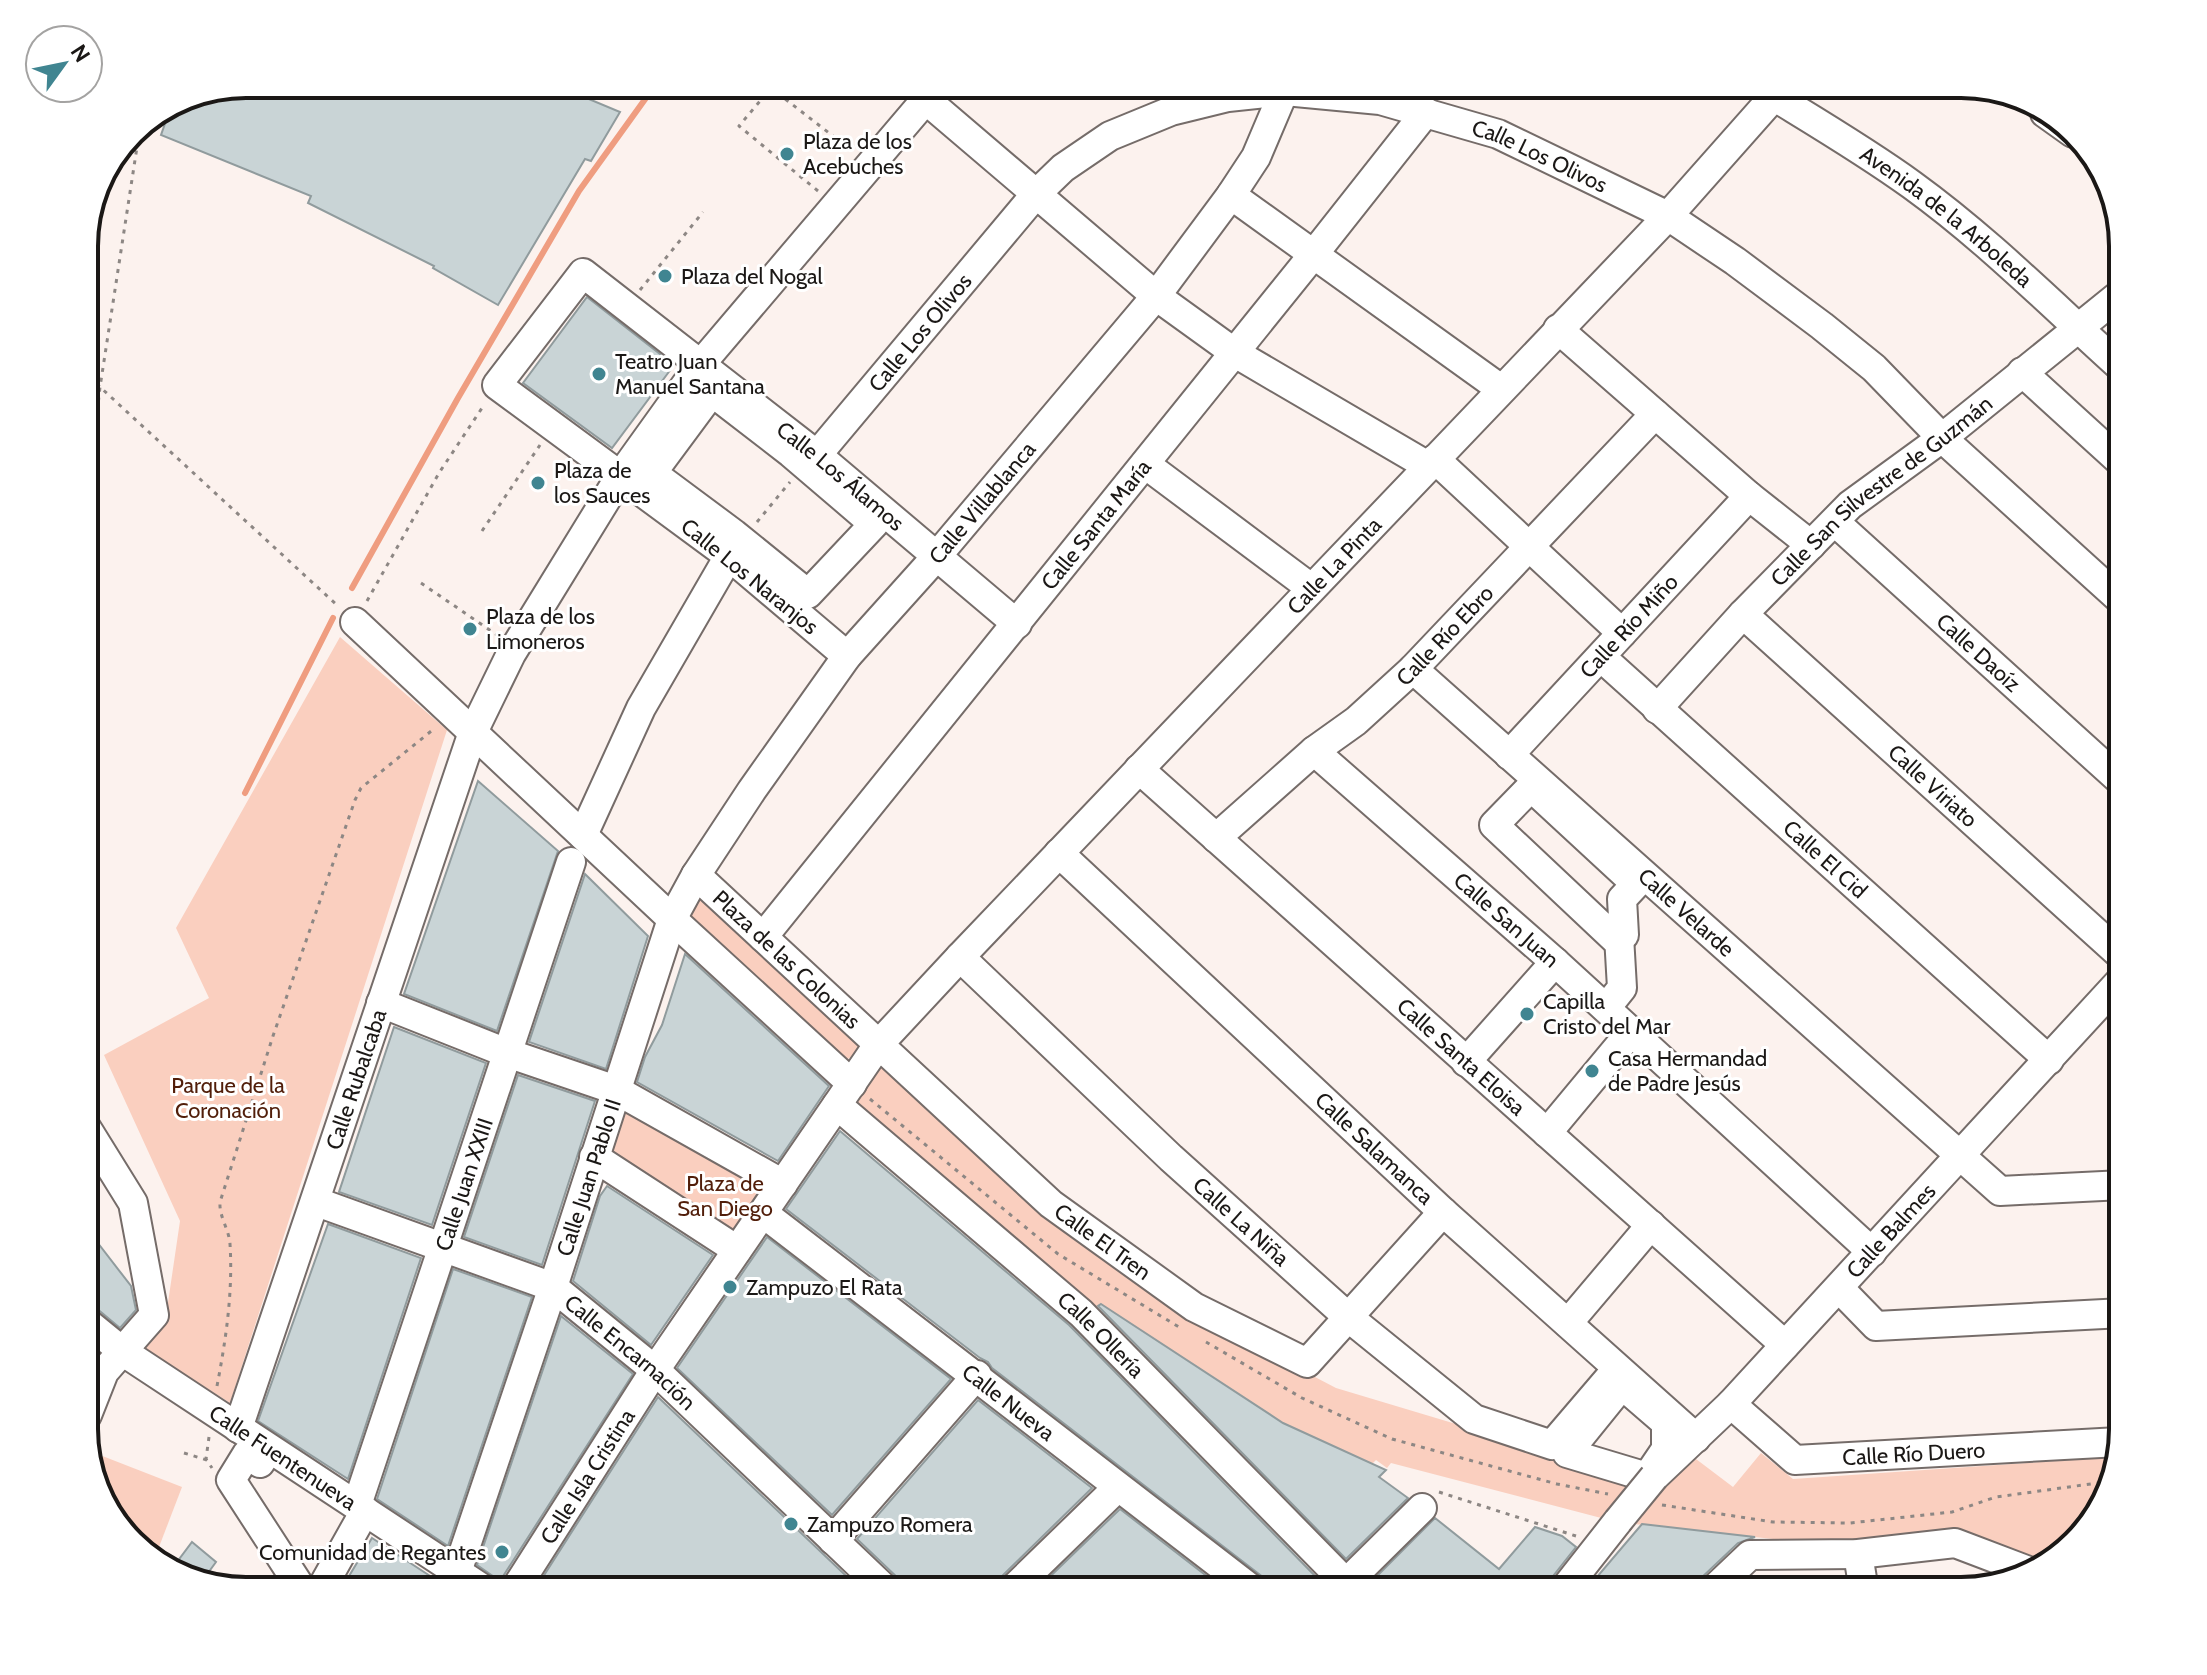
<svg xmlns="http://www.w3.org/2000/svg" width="2207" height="1675" font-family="Cabin,sans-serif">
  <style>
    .green { fill: #facfbf }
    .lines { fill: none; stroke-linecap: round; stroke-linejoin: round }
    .stream { stroke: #ef9d80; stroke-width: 6 }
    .building { fill: #c9d4d6; stroke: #909b9d; stroke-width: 2 }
    .minor-casing { stroke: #756c69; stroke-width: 32 }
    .path { stroke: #8d8784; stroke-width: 3; stroke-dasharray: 4 6; stroke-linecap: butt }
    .minor { stroke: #fff; stroke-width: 28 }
    .minor-bridge-casing { stroke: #756c69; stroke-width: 32; stroke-linecap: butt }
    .minor-bridge { stroke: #fff; stroke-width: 28 }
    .poi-dot { fill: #408591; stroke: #fff; stroke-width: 3 }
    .labels { text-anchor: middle; stroke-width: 6; stroke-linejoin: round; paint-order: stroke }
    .poi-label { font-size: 22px; fill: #1b1816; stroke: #fff; text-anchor: start }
    .street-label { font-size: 22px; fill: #1b1816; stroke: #fff }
    .park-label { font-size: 22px; fill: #511e0a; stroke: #fff }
    .rim { fill: none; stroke: #1b1816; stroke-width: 4 }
  </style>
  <rect width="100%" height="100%" fill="#fcf2ee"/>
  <g class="green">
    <path d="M340,637L447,730L230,1403L145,1349L165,1323L180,1221L104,1055L209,998L176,928Z"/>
    <path d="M702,891L858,1039C860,1052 854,1057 843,1061L687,925Z"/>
    <path d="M880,1063L1191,1312L1336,1388L1639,1479L1605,1519L1391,1463L1387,1468L1376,1460L1372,1464L1283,1423L1101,1304L1092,1310L847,1106Z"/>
    <path d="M623,1110L767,1184L735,1237L608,1158Z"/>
    <path d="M87,1450L182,1487L154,1560L147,1557L101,1501Z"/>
    <path d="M1761,1453L1793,1479L2114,1457L2089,1528L2045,1564L1972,1536L1858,1548L1634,1524L1674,1476L1696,1459L1733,1487Z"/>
  </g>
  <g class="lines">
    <g class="stream">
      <path d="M352,588L458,398L579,191L656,84"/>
      <path d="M245,793L333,618"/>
    </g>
  </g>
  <g class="building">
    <path d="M246,84H553L620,112L591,161L585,159L498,305L433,268L434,266L308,203L311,196L161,135L172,104L184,96Z"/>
    <path d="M587,297L674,365L612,448L523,383Z"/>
    <path d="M478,781L558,851L497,1031L404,994Z"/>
    <path d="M585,874L648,936L606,1069L529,1042Z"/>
    <path d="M685,954L829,1086L778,1161L637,1082L645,1057L662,1025Z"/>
    <path d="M394,1027L486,1063L432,1225L339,1192Z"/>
    <path d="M518,1075L595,1101L542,1265L464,1237Z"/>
    <path d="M840,1131L1069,1325L1323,1584L1321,1591H1271L1264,1578L992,1368L988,1362L980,1358L786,1209Z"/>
    <path d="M607,1186L713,1255L651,1345L573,1281L600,1196Z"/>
    <path d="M328,1224L421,1258L348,1479L258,1421Z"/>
    <path d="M84,1225L131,1286L136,1310L120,1328L95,1307L84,1302Z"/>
    <path d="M767,1237L951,1379L832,1515L677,1368Z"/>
    <path d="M453,1269L532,1297L448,1546L377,1499Z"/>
    <path d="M1101,1304L1283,1423L1386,1470L1379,1477L1408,1498L1346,1559L1098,1306Z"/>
    <path d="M561,1316L633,1374L500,1581L477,1565Z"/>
    <path d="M658,1397L821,1552L862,1591H534Z"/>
    <path d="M978,1400L1092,1488L999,1579L994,1591H904L899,1579L857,1539Z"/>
    <path d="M1120,1509L1226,1591H1035Z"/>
    <path d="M1435,1518L1499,1569L1535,1527L1562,1536L1576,1547L1550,1580L1546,1591H1371L1369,1584Z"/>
    <path d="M1642,1524L1755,1537L1738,1543L1700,1579L1695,1591H1585Z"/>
    <path d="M372,1538L453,1591H340Z"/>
    <path d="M192,1542L216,1562L205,1577L174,1566Z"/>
  </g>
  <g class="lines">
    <defs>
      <g id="minor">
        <path id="s1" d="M1754,84C1807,117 1861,148 1912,185C1988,240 2054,307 2123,369"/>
        <path d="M925,99L1156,296L1235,353L1428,466"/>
        <path d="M2045,113L2073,133"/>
        <path d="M1231,195L1501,389"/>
        <path d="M1558,329L1749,496L1811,545"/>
        <path d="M2022,372L2123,464"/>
        <path d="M712,392L791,453L874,524L808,594L734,534L652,473Z"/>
        <path id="s2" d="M817,455L1035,195L1063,168L1110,136L1171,111L1228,97L1285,91L1380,100L1498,134L1668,216L1735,261L1822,326L1874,368L1942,438L2123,602"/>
        <path d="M1435,459L1622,633"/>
        <path d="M1145,464L1311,588"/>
        <path id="s3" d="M1835,522L2123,783"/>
        <path id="s4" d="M1743,614L2123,957"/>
        <path d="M355,622L672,919L852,1084"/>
        <path id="s5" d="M847,656L729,556L497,385L583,273L817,455L1017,624"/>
        <path id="s6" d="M1601,657L2049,1060"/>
        <path id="s7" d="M1413,669L2000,1191L2123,1185"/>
        <path id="s8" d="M1657,709L1743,614L1850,505L1942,438L2123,292"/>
        <path id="s9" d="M1314,751L1555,962L1872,1252"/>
        <path id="s10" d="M1509,755L1749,496"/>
        <path id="s11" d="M1139,769L1785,1345"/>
        <path d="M1531,787L1636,884L1622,899L1624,935L1614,938L1494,825Z"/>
        <path d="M583,835L641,708L729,556"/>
        <path id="s12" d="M1216,838L1314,751L1356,721L1413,669L1655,414"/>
        <path id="s13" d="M1059,853L1443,1212L1696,1438"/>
        <path id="s14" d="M696,875L1051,1204L1194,1307L1307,1363L1443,1212"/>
        <path id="s15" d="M763,937L1313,255L1426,112"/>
        <path id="s16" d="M960,957L1171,1158L1348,1317L1474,1419L1552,1445L1617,1369"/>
        <path d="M381,1003L507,1053L616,1090L783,1184"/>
        <path d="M1606,1008L1622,988L1619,936"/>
        <path d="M1466,1062L1555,962"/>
        <path id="s17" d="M837,1105L1081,1313L1354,1591"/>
        <path d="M84,1124L133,1203L154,1315L104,1372L87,1415"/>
        <path d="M1547,1133L1631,1032"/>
        <path d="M594,1157L737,1250"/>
        <path id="s18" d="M317,1202L553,1287L655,1370L887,1591"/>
        <path id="s19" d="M763,1213L1254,1591"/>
        <path d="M1839,1288L1876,1326L2123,1313"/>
        <path id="s20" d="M84,1320L122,1351L486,1591"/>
        <path d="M1568,1323L1651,1225"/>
        <path d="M1622,1385L1666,1423V1449L1647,1477L1567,1453Z"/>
        <path id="s21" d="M1731,1404L1795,1460L2119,1442"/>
        <path id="s22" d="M238,1428L473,732L511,654L621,475L700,365L939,84"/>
        <path d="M269,1449L260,1463L247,1454L231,1480L303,1591"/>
        <path id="s23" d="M1654,1477L1731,1404L2123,978"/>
        <path id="s24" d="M357,1505L571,862"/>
        <path d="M833,1540L977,1375"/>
        <path d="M1858,1554L1864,1591"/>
        <path id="s25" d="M457,1572L553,1287L672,919L696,875L752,790L847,656L936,557L1156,296L1231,195L1256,157L1287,84"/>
        <path d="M320,1591L365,1511"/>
        <path id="s26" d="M514,1591L655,1370L878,1045L960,957L1668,216L1785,84"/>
        <path d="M1011,1591L1118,1487"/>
        <path d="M1338,1591L1422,1508"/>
        <path d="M1563,1591L1618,1521"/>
        <path d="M1712,1591L1750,1555L1858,1554L1955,1543L2034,1573"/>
      </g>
    </defs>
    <use href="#minor" class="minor-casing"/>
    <g class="path">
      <path d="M129,137L137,147"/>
      <path d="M818,191L739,126L771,88L851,150"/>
      <path d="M640,290L703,212"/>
      <path d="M84,368L100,387L338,606"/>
      <path d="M84,479L91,469L100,387L137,147L151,117"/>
      <path d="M757,522L790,482"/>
      <path d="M482,531L540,445"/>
      <path d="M421,583L497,635"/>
      <path d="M367,601L439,473L484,405"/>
      <path d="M870,1099L1058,1254L1179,1327"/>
      <path d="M1206,1342L1302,1398L1392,1439L1557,1484L1608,1494"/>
      <path d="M217,1386C226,1339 233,1292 230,1244C229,1229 219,1217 220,1202L273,1036L355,800L361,788L435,728"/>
      <path d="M209,1437L206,1459L212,1468"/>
      <path d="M184,1453L207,1460"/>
      <path d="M1439,1492L1576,1536"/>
      <path d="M1662,1505L1773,1522L1850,1523L1952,1512L1996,1497L2105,1482"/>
    </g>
    <use href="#minor" class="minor"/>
    <defs>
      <path id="minor-bridge" d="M1618,1521L1654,1477"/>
    </defs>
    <use href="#minor-bridge" class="minor-bridge-casing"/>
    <use href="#minor-bridge" class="minor-bridge"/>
  </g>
  <g class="poi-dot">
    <circle cx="787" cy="154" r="8"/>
    <circle cx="665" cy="276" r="8"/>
    <circle cx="599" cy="374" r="8"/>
    <circle cx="538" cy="483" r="8"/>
    <circle cx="470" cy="629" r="8"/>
    <circle cx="1527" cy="1014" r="8"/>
    <circle cx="1592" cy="1071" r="8"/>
    <circle cx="730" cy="1287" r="8"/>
    <circle cx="791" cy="1524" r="8"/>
    <circle cx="502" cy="1552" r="8"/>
  </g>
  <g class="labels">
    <g class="poi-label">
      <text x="803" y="149">Plaza de los<tspan x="803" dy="25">Acebuches</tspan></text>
      <text x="681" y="284">Plaza del Nogal</text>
      <text x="615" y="369">Teatro Juan<tspan x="615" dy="25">Manuel Santana</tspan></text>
      <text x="554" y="478">Plaza de<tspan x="554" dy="25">los Sauces</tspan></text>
      <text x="486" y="624">Plaza de los<tspan x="486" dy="25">Limoneros</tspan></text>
      <text x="1543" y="1009">Capilla<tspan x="1543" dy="25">Cristo del Mar</tspan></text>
      <text x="1608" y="1066">Casa Hermandad<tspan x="1608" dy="25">de Padre Jesús</tspan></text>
      <text x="746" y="1295">Zampuzo El Rata</text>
      <text x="807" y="1532">Zampuzo Romera</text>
      <text x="486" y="1560" text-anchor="end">Comunidad de Regantes</text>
    </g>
    <g class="street-label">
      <text dy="8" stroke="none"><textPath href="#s2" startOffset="882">Calle Los Olivos</textPath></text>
      <text dy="8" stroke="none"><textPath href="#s1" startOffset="234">Avenida de la Arboleda</textPath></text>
      <text dy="8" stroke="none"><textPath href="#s2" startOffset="160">Calle Los Olivos</textPath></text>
      <text dy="8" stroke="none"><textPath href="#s5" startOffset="912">Calle Los Álamos</textPath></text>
      <text dy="8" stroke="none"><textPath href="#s8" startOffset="314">Calle San Silvestre de Guzmán</textPath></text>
      <text dy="8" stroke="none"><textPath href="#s25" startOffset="1208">Calle Villablanca</textPath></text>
      <text dy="8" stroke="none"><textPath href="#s15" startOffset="530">Calle Santa María</textPath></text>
      <text dy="8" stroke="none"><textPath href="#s26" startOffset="1318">Calle La Pinta</textPath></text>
      <text transform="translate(750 576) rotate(39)" y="8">Calle Los Naranjos</text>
      <text dy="8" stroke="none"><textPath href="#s10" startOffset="176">Calle Río Miño</textPath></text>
      <text dy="8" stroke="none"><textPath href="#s12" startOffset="306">Calle Río Ebro</textPath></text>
      <text dy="8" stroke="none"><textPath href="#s3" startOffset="194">Calle Daoíz</textPath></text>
      <text dy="8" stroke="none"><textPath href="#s4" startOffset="256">Calle Viriato</textPath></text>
      <text dy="8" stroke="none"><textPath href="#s6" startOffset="302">Calle El Cid</textPath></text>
      <text dy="8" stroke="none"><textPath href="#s7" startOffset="366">Calle Velarde</textPath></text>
      <text dy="8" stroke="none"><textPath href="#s9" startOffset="256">Calle San Juan</textPath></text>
      <text dy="8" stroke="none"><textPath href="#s14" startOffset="124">Plaza de las Colonias</textPath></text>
      <text dy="8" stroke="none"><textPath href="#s11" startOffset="432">Calle Santa Eloisa</textPath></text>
      <text dy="8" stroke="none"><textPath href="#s22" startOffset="368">Calle Rubalcaba</textPath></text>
      <text dy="8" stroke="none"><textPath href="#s13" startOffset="432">Calle Salamanca</textPath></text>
      <text dy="8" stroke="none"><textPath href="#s25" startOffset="416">Calle Juan Pablo II</textPath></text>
      <text dy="8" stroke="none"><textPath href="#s24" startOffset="338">Calle Juan XXIII</textPath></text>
      <text dy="8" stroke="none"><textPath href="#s16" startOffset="386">Calle La Niña</textPath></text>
      <text dy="8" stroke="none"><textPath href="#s23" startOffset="342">Calle Balmes</textPath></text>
      <text dy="8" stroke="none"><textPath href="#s14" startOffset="548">Calle El Tren</textPath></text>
      <text dy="8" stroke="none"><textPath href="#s17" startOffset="350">Calle Ollería</textPath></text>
      <text dy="8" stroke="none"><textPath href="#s18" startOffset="352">Calle Encarnación</textPath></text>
      <text dy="8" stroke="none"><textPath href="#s19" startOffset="310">Calle Nueva</textPath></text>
      <text dy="8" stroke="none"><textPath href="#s21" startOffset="204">Calle Río Duero</textPath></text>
      <text dy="8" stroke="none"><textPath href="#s20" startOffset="242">Calle Fuentenueva</textPath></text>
      <text dy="8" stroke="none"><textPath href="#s26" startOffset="136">Calle Isla Cristina</textPath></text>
    </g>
    <g class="park-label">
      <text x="228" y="1093">Parque de la<tspan x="228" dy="25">Coronación</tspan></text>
      <text x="725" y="1191">Plaza de<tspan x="725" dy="25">San Diego</tspan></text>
    </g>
  </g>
  <path d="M0 0H2207V1675H0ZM246 98H1961A148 148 0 0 1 2109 246V1429A148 148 0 0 1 1961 1577H246A148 148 0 0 1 98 1429V246A148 148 0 0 1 246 98Z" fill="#fff" fill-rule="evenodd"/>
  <path class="rim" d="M246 98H1961A148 148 0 0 1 2109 246V1429A148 148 0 0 1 1961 1577H246A148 148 0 0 1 98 1429V246A148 148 0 0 1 246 98Z"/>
  <g transform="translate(64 64) rotate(57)"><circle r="38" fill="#ffffff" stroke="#a4a3a2" stroke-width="2"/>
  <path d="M0-6L14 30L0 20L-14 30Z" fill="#408591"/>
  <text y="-12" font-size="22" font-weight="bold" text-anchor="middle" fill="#1b1816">N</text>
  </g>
</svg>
